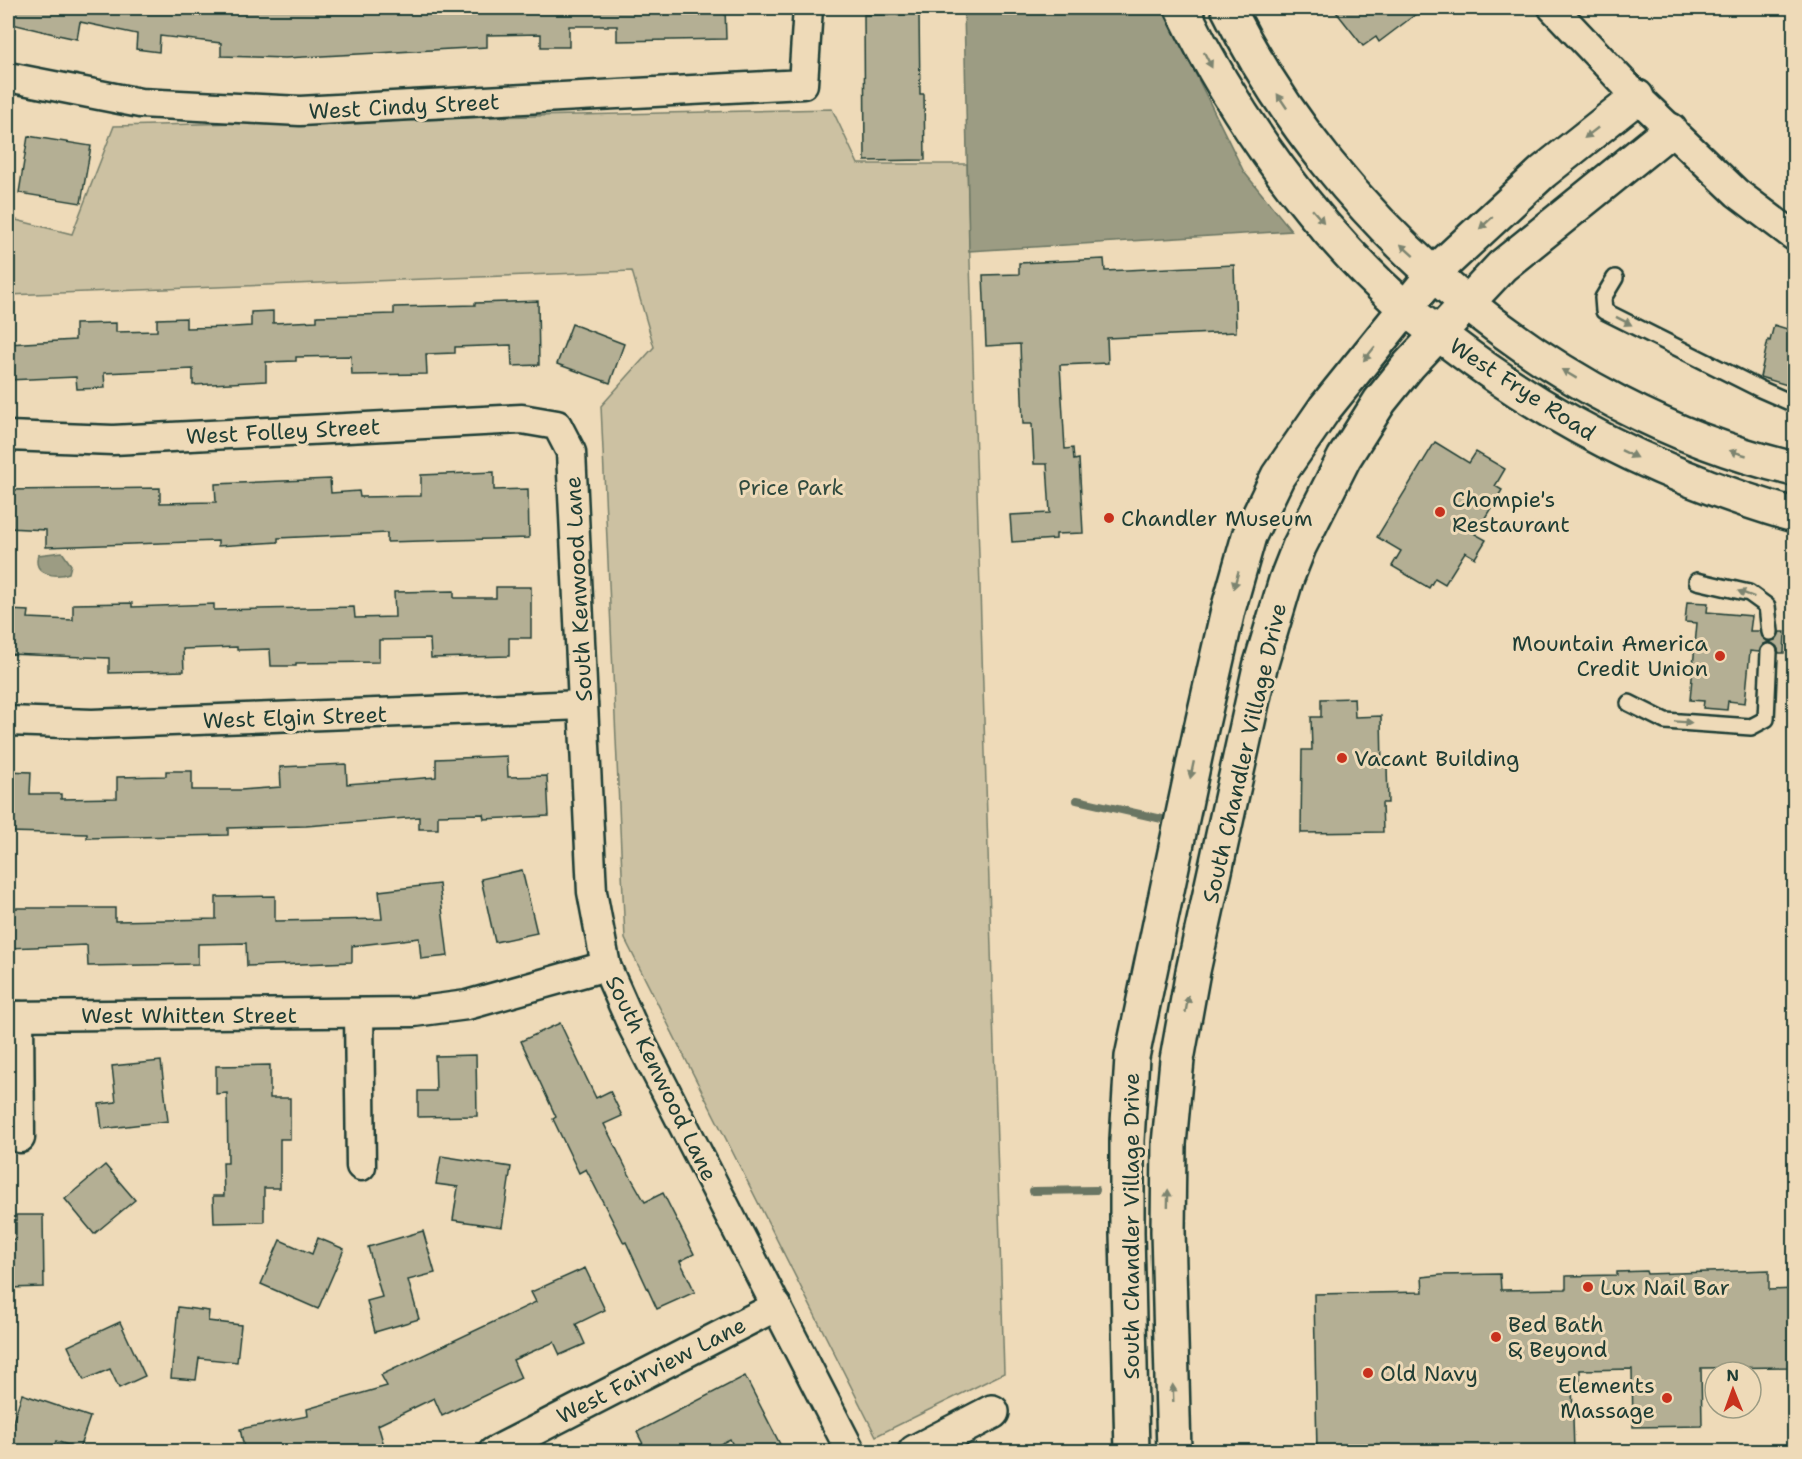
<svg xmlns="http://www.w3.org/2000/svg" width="1802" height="1459" font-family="'Shantell Sans',sans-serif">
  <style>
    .green { fill: #ccc1a2; stroke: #767f6b; stroke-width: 1.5 }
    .water { fill: #9c9c83; stroke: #6a7663; stroke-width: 1.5 }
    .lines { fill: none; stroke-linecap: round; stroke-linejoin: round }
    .stream { stroke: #6a7663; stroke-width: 8 }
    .building { fill: #b4af94; stroke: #1f3d34; stroke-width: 1.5 }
    .service-casing { stroke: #1f3d34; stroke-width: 20 }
    .minor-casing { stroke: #1f3d34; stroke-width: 33 }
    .tertiary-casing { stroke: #1f3d34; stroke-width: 38 }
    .service { stroke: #eedab8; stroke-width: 15 }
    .minor { stroke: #eedab8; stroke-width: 28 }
    .tertiary { stroke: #eedab8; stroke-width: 33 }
    .oneway { fill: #7c846f }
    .poi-dot { fill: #c8321e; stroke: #eedab8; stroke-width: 2 }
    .labels { text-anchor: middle; stroke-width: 6; stroke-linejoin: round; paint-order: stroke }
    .street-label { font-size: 22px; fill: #1f3d34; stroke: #eedab8 }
    .park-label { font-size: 22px; fill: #304a3f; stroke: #eedab8 }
    .poi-label { font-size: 22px; fill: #1f3d34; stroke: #eedab8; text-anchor: start }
  </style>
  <rect width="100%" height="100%" fill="#eedab8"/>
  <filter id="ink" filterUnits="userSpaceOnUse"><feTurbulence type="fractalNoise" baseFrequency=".0167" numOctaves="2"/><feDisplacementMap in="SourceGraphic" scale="12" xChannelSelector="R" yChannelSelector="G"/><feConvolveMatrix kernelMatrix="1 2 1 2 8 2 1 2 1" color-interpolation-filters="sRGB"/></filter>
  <g filter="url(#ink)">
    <path class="green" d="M832,109L858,164H967L1004,1373L876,1436L625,939L601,406L654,347L632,271L8,295V218L72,234L114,126Z"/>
    <g class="water">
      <path d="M964,8H1163L1244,172L1292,231L969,251Z"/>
      <path d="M62,552L71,565L69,573C56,578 32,575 38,555Z"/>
    </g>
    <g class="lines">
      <g class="stream">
        <path d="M1077,800L1162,819"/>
        <path d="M1033,1191L1096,1190"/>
      </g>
    </g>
    <g class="building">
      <path d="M8,8H725L726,39L617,41V26H569V47H541V34L487,35V47L285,58L221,56V43L160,36L159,52L136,49L137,34L80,22L77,39L58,35L8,23Z"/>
      <path d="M1333,8H1424L1379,42L1376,37L1363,46Z"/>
      <path d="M919,14L920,94H924L925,160L865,161L864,15Z"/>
      <path d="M28,136L91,146L81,203L19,193Z"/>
      <path d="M1104,259L1105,271L1234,265L1236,332L1107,338L1108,363L1060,365L1065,449L1073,448L1074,460L1079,459L1083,533L1056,534V539L1012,542L1010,515L1050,513L1047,464H1034L1032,424H1023L1020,344L986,346L983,275L1019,274V263Z"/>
      <path d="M538,301L539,365L512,366L511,345L455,347V353L426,354L427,374L352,375L351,356L296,357V361L266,362V381L193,385V369L104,373L105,388L77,389L76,377L8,380V344L75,340V324L116,323V332L157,331V319L186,318V328L234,327L251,326V312L273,311V323L317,321V316L394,314V307L475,305V303Z"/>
      <path d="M572,324L624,344L610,383L557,364Z"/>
      <path d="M1774,325L1794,331V387L1760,377L1768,340L1770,341Z"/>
      <path d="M1435,442L1469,463L1476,452L1505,469L1495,486L1502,490L1475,534L1486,540L1475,558L1465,552L1445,584L1435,578L1429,588L1392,566L1401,551L1377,537Z"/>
      <path d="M494,472V490L528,489L529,538L387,542V533L278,538V542L218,546V541L46,547V530L8,528V490L160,488V503L216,502L215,484L330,479L331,493L359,491L360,497L421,496V475Z"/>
      <path d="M496,587H531V638H509V656L431,658L430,639L379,640V662L296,663V666H271L270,649L237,650V647L183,649L184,671L109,673V658L8,654V610L29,611L28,618L73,620V604L132,603V607L214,604V610L354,607L355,618L395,617L394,592L454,591V598H496Z"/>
      <path d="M1687,602L1708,603L1707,612L1752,616L1750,631H1760L1767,641L1775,640L1780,632H1785L1784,653H1779L1777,647L1770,642L1764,644L1759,652L1750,651L1745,703L1728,701L1727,710L1703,708L1704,701L1690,700L1697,623L1685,622Z"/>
      <path d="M1354,698L1355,717L1381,716L1382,766H1387L1388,803H1382L1383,832L1301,833L1302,750H1312L1311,717H1321V699Z"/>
      <path d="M507,756L508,777L547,776L549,816L484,819L483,814L438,815V829H419V817L306,826L228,828V835L87,838V834L8,832V771L31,772L30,794H61V799L117,798V777L166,776V771H192V790H241L281,787L280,767L346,764L347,784L436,777V759Z"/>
      <path d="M522,870L537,933L495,942L481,879Z"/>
      <path d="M439,884L448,956L421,959L419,938L352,946V962L276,965L247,966L246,943L198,944V964L88,966L87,945L8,948V908H115V921L216,919V897L275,896V921L382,919L379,891Z"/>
      <path d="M560,1023L596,1098L610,1091L622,1116L604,1124L629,1174L645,1202L663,1193L694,1254L680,1261L695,1292L657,1309L626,1242L624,1243L586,1169L579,1173L553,1119L556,1117L521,1041Z"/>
      <path d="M476,1055L477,1116L418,1117V1091H436L435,1056Z"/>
      <path d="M161,1061L168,1121L102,1129L99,1104L116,1102L112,1066Z"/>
      <path d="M270,1065V1098H290V1139H280V1188H264V1222L214,1223L213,1196H224L223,1163H228L227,1093L216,1094V1066Z"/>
      <path d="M441,1156L511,1167L502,1227L453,1220L458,1187L436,1184Z"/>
      <path d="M105,1165L135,1200L94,1234L65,1199Z"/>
      <path d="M16,1215H43L44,1287L8,1288V1240L16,1239Z"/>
      <path d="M423,1231L435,1273L408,1280L419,1319L375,1332L367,1301L382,1297L368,1247Z"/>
      <path d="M318,1238L344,1249L318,1309L261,1284L280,1240L312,1254Z"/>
      <path d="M585,1268L605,1310L576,1324L585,1344L560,1355L554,1342L513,1360L521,1378L442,1416L434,1398L378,1425L386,1452H245L240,1429L308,1416L307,1409L387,1386L381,1375L536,1302L531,1292Z"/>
      <path d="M1769,1270V1290L1794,1289V1367L1701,1368L1702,1426L1633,1427L1632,1369L1580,1370V1382L1572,1383L1574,1452H1317L1314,1294L1423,1292L1422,1277L1441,1275L1500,1274L1501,1290L1566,1289V1276L1617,1275V1272L1646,1271L1647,1274Z"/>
      <path d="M178,1307L209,1311L208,1321L241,1325L237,1362L199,1358L196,1380L171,1378Z"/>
      <path d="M120,1322L145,1376L119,1388L110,1369L84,1380L68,1346Z"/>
      <path d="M745,1376L784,1452H736L730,1439L705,1452H647L637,1432Z"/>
      <path d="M22,1394L90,1417L79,1449L56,1441L52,1452H8V1437Z"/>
    </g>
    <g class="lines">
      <defs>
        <g id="service">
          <path d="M1615,278L1603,298L1604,311L1760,389L1794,404"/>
          <path d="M1697,581L1749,593L1767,606L1770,632"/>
          <path d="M1629,703L1665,721L1751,727L1766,719L1769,652"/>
        </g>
        <g id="minor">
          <path d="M1553,8L1637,97L1737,193L1794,236"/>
          <path d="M8,77L140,103L300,111L803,84L808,8"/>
          <path d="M8,436L113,440L522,419L557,425L571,452L592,892L606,966L633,1027L851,1452"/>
          <path d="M8,721L92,724L583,705"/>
          <path d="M359,1015L361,1166"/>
          <path d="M8,1016L414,1012L467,1005L606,966"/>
          <path d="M19,1016L20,1138"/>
          <path d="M493,1452L777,1306"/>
        </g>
        <g id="tertiary">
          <path d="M1182,8C1234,116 1314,228 1405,308C1420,321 1436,332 1452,344C1555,423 1669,479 1794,515"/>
          <path d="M1228,8C1335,225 1556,413 1794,469"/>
          <path d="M915,1452L992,1412"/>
          <path d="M1132,1452L1127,1233V1140L1132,1057L1200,733L1228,610L1249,536L1278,476L1325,408L1434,273L1543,172L1637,97"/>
          <path d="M1174,1452L1168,1231L1169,1144L1177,1060L1193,971L1260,667L1286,580L1299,547L1344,458L1380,401L1409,365L1502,266L1670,130"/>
        </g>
      </defs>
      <use href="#service" class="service-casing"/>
      <use href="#minor" class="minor-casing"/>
      <use href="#tertiary" class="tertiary-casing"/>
      <use href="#service" class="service"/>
      <use href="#minor" class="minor"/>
      <use href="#tertiary" class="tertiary"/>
    </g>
    <defs><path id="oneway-solid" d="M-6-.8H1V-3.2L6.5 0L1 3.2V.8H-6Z" transform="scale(1.5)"/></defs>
    <g class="oneway">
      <use href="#oneway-solid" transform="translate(1208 60) rotate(63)"/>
      <use href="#oneway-solid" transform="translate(1282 101) rotate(-124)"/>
      <use href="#oneway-solid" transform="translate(1591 133) rotate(142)"/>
      <use href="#oneway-solid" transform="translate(1318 216) rotate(49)"/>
      <use href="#oneway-solid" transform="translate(1486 223) rotate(138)"/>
      <use href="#oneway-solid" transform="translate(1407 250) rotate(-138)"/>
      <use href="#oneway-solid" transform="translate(1624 321) rotate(27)"/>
      <use href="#oneway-solid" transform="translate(1369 354) rotate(129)"/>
      <use href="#oneway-solid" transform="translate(1569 374) rotate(-149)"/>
      <use href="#oneway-solid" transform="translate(1738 453) rotate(-164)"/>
      <use href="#oneway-solid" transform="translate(1629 454) rotate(26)"/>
      <use href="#oneway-solid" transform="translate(1236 580) rotate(106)"/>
      <use href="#oneway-solid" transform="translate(1746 594) rotate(-159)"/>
      <use href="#oneway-solid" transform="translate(1683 722) rotate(4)"/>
      <use href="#oneway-solid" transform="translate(1192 770) rotate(102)"/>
      <use href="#oneway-solid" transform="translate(1187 1004) rotate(-80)"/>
      <use href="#oneway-solid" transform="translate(1168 1198) rotate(-89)"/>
      <use href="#oneway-solid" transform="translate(1173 1393) rotate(-92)"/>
    </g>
  </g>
  <g class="poi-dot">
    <circle cx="1440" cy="512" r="6"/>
    <circle cx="1109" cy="518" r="6"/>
    <circle cx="1720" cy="656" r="6"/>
    <circle cx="1342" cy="758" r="6"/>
    <circle cx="1588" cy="1287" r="6"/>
    <circle cx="1496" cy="1337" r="6"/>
    <circle cx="1368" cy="1373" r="6"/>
    <circle cx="1667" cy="1398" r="6"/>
  </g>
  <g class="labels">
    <g class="street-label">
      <text transform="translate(404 106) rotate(-3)" y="8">West Cindy Street</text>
      <text transform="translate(1523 389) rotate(33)" y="8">West Frye Road</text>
      <text transform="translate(283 431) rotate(-3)" y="8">West Folley Street</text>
      <text transform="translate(578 589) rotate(-93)" y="8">South Kenwood Lane</text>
      <text transform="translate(295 717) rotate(-2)" y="8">West Elgin Street</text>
      <text transform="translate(1244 753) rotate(-77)" y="8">South Chandler Village Drive</text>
      <text x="189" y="1023">West Whitten Street</text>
      <text transform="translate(662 1078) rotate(64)" y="8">South Kenwood Lane</text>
      <text transform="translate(1131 1226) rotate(-90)" y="8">South Chandler Village Drive</text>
      <text transform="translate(651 1370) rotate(-27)" y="8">West Fairview Lane</text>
    </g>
    <g class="park-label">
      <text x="791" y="495">Price Park</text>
    </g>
    <g class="poi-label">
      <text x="1452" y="507">Chompie's<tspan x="1452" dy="25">Restaurant</tspan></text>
      <text x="1121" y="526">Chandler Museum</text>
      <text x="1708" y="651" text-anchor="end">Mountain America<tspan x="1708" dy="25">Credit Union</tspan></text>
      <text x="1354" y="766">Vacant Building</text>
      <text x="1600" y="1295">Lux Nail Bar</text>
      <text x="1508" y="1332">Bed Bath<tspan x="1508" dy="25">&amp; Beyond</tspan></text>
      <text x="1380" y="1381">Old Navy</text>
      <text x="1655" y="1393" text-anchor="end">Elements<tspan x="1655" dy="25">Massage</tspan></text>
    </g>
  </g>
  <rect width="1802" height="1459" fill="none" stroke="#eedab8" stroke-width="30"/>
  <rect x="15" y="15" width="1772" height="1429" fill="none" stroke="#1f3d34" stroke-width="2" filter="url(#ink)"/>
  <g transform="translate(1733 1390) rotate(359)"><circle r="28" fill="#eedab8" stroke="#9b9b83" stroke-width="1.5"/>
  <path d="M0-4.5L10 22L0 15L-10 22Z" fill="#c8321e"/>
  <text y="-9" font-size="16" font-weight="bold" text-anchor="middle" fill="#1f3d34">N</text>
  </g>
</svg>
